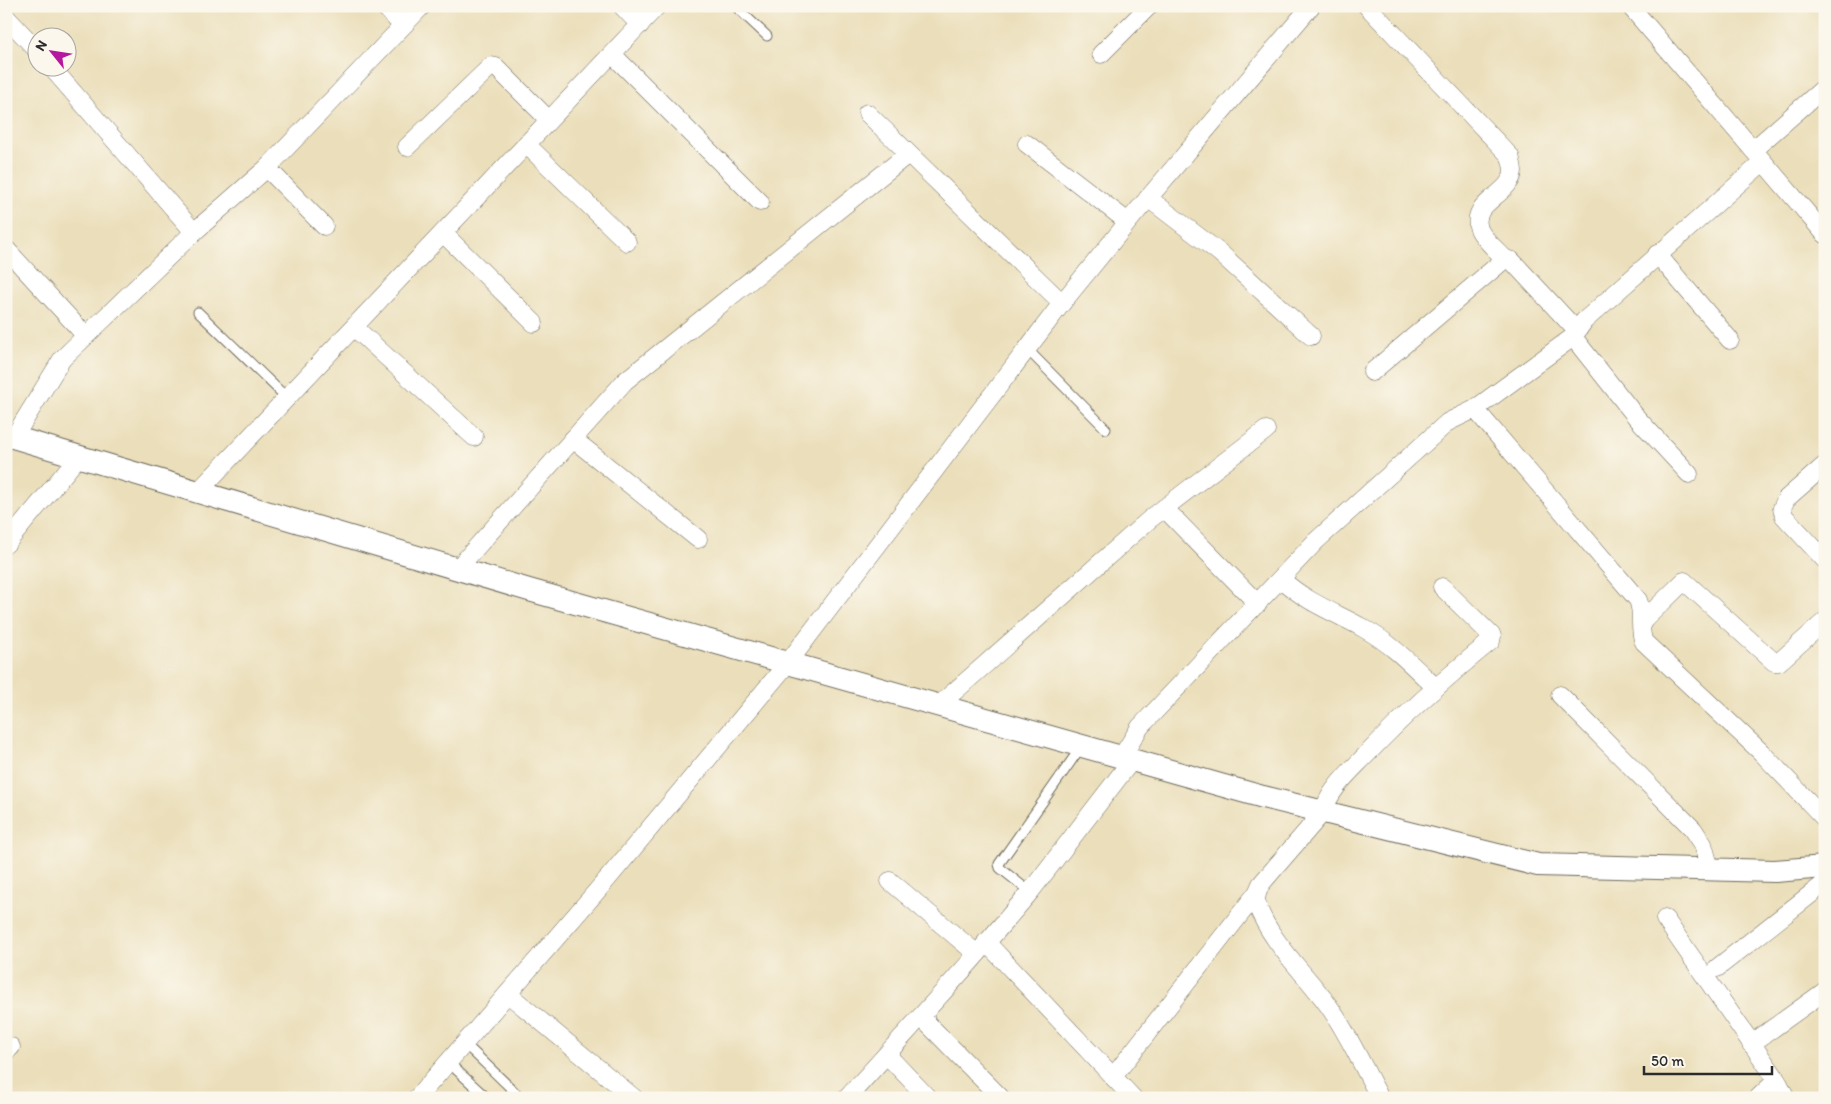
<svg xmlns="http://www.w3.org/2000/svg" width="1831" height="1104" font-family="Itim,sans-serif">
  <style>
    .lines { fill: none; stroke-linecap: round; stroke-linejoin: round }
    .service-casing { stroke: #6e6a5d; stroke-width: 11 }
    .minor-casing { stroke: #6e6a5d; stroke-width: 19 }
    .tertiary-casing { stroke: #6e6a5d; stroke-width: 24 }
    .service { stroke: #fff; stroke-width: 9 }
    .minor { stroke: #fff; stroke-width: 18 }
    .tertiary { stroke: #fff; stroke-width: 22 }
  </style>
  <rect width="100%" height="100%" fill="#fbf7ec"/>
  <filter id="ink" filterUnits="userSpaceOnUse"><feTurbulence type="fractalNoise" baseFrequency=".02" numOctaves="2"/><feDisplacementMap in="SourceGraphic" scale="10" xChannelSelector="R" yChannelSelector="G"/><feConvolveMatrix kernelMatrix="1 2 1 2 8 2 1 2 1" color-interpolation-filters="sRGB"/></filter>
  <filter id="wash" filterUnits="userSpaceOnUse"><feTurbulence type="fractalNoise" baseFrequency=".0096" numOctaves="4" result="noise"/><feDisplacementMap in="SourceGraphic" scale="20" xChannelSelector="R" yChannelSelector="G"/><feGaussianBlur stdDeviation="1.12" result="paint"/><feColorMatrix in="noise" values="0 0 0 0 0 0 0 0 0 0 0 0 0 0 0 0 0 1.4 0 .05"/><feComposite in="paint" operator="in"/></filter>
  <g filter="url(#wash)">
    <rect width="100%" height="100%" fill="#ebdfbb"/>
  </g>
  <g filter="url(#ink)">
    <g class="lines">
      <defs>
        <g id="service">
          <path d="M735,6L767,36"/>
          <path d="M198,312L287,398"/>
          <path d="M1027,349L1106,429"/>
          <path d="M1030,892L1000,868L999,864L1081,747"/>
          <path d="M465,1044L521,1098"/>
          <path d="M449,1063L487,1098"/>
        </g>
        <g id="minor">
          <path d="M384,6L402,25"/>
          <path d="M622,6L640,25"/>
          <path d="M1367,6L1510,156C1511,160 1513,167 1513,171C1512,195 1469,202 1479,229C1483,239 1497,250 1505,259"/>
          <path d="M1630,6L1825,234"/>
          <path d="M6,17L38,51"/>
          <path d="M612,54L760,202"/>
          <path d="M1101,54L1149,6"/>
          <path d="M867,113L1062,303"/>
          <path d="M526,144L627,242"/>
          <path d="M1027,144L1128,222"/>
          <path d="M407,147L491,66L496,67L549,120"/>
          <path d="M1753,150L1825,87"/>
          <path d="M267,168L324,226"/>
          <path d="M1148,198L1220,253L1311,336"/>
          <path d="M194,232L267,168L422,6"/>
          <path d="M443,233L534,323"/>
          <path d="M6,249L85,335"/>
          <path d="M1657,254L1730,340"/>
          <path d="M354,327L474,437"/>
          <path d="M1573,337L1637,418L1689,474"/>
          <path d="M1372,372L1505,259L1512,261L1577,331"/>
          <path d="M1475,409L1638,600C1644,614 1638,629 1644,642L1761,752L1825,819"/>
          <path d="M14,437L62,359L194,232L52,68"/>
          <path d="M573,439L698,539"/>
          <path d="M1825,465L1786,499L1782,508L1784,516L1825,560"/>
          <path d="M198,492L657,6"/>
          <path d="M1164,508L1258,604"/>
          <path d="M6,544L79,456"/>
          <path d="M457,569L625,381L908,154"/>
          <path d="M1281,579C1306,602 1334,612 1363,628C1391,643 1412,665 1435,687"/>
          <path d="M1642,622L1684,581L1774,662H1779L1825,621"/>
          <path d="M1560,695L1693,829L1703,844L1710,869"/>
          <path d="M938,706L1150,519L1266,430"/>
          <path d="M1121,758L1140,727L1316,541L1448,422L1475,409L1573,337L1584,321L1763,162"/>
          <path d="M890,881L977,954"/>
          <path d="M1665,919L1777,1080L1786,1098"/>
          <path d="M986,942L1133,1098"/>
          <path d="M1717,968L1825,883"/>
          <path d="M508,994L634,1098"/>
          <path d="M921,1017L1001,1098"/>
          <path d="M1751,1044L1825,991"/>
          <path d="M6,1051L11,1047"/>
          <path d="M887,1055L928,1098"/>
          <path d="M1113,1077L1256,894"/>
          <path d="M417,1098L609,877L787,664L1062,303L1128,222L1311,6"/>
          <path d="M847,1098L971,961L1030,892L1132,760"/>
          <path d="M1380,1098C1363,1067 1348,1033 1328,1005C1305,973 1271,943 1257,905C1254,897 1258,891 1261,884L1323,812C1331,787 1351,771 1369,752C1407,712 1448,676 1491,641L1492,636L1442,587"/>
          <path d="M1758,1098L1777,1080"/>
        </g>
        <path id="tertiary" d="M6,435L529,590L1263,797L1538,865L1775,871L1825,867"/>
      </defs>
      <use href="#service" class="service-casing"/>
      <use href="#minor" class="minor-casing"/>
      <use href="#tertiary" class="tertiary-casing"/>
      <use href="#service" class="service"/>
      <use href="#minor" class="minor"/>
      <use href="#tertiary" class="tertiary"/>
    </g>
  </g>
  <rect width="1831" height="1104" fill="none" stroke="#fbf7ec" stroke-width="25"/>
  <g transform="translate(52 52) rotate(300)"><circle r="24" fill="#fbf7ec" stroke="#a8a59f"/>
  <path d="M0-4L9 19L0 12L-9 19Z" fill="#b5179e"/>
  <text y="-8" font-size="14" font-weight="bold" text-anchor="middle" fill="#2b2b2b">N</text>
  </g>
  <path d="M1644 1066v8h128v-8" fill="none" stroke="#2b2b2b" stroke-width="2.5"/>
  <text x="1651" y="1066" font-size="15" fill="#2b2b2b" stroke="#fbf7ec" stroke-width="4" paint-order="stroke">50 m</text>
</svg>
